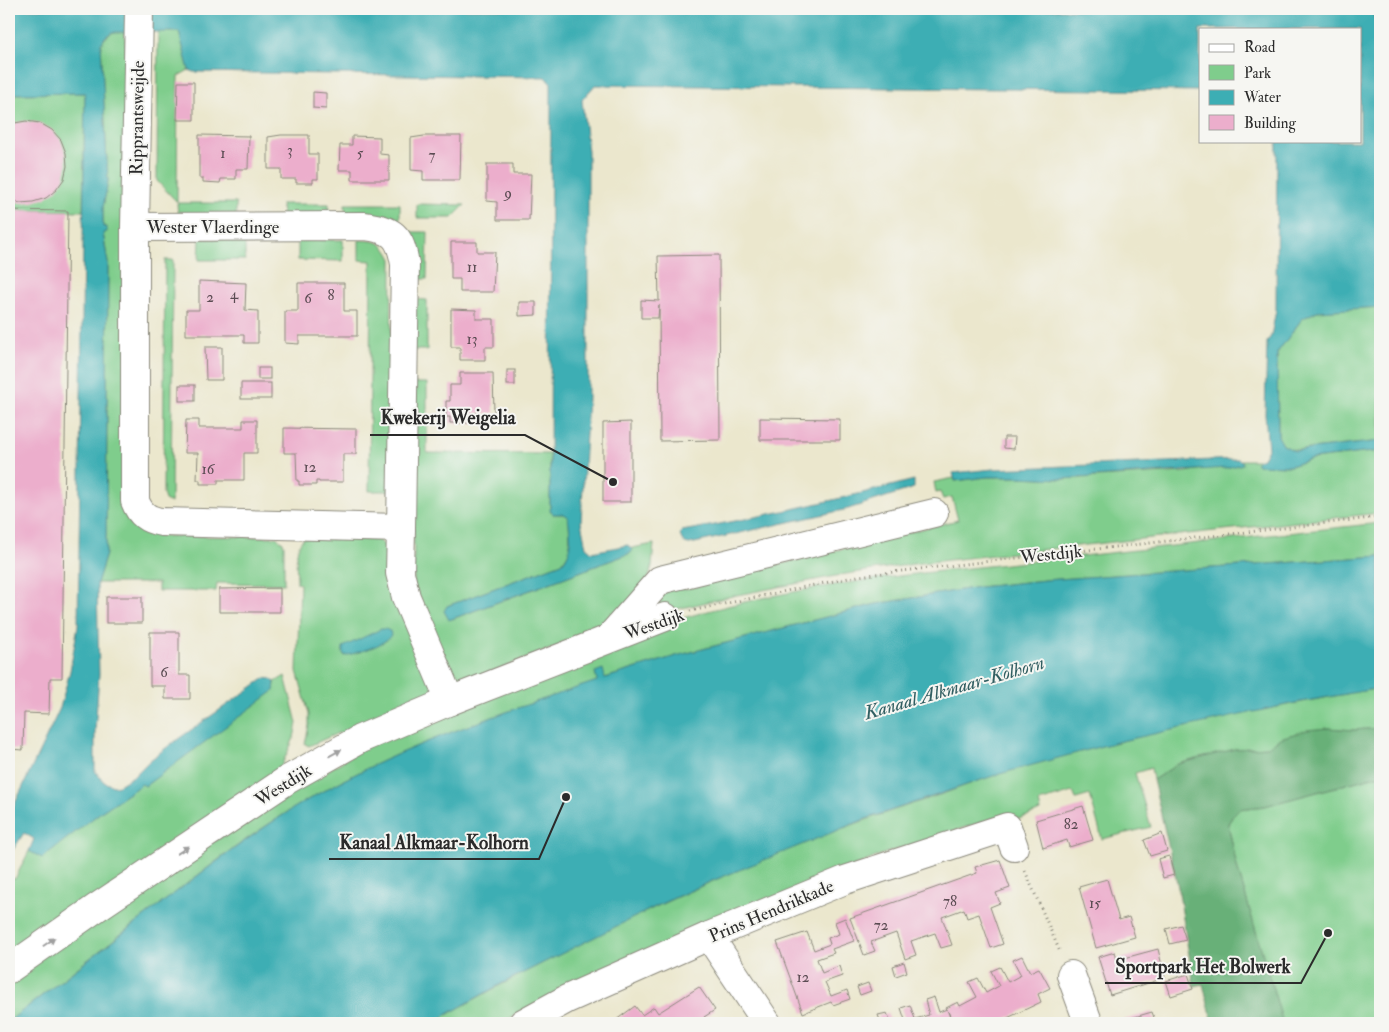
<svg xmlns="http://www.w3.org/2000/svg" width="1389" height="1032" font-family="'IM FELL Double Pica',serif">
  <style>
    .green { fill: #7fcd8c; stroke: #557c5c; fill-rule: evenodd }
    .forest { fill: #67b078; stroke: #496e52 }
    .water { fill: #3caeb4; stroke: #346c70 }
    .building { fill: #ecaecc }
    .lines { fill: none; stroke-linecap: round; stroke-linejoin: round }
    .minor-casing { stroke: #8b897c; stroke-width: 30 }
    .path { stroke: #8b897c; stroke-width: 3; stroke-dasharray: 1 4; stroke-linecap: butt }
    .minor { stroke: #fff; stroke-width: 28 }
    .oneway { fill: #a0a0a0 }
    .labels { text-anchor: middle; stroke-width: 4; stroke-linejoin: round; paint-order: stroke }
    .number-label { font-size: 15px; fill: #5b4c53 }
    .street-label { font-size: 18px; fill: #2b2b2b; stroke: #f6f6f2 }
    .water-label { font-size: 19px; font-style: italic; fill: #325f62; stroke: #f6f6f2 }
    .leader { fill: none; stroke: #2b2b2b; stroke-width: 2 }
    .callout-dot { fill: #2b2b2b; stroke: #f6f6f2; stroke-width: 2 }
    .callout-label { font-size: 19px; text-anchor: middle; font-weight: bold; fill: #2b2b2b; stroke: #f6f6f2; stroke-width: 4; stroke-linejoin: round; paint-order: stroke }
  </style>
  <rect width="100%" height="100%" fill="#f6f6f2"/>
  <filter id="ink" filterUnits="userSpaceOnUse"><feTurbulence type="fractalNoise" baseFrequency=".02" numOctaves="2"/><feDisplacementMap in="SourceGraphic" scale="10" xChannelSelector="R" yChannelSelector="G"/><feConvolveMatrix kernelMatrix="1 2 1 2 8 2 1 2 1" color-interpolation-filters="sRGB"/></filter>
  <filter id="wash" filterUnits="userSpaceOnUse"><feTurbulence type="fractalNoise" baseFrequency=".0096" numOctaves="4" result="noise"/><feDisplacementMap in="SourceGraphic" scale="20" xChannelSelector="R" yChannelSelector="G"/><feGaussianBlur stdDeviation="1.12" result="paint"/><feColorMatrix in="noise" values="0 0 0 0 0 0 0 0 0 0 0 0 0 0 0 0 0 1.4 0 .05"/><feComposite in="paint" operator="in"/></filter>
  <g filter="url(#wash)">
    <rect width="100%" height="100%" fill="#ebe7cd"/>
    <g class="green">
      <path d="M1371,9H1380V34Z"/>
      <path d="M125,30L142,530L150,534L162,536L276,537L283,542L284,546V584L217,583L216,591H158V583H97L106,554L108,263L103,233L107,227H103V207L108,181L101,44C109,32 112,32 125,30Z"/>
      <path d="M158,31L179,32L189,70L178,76L177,202L157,181Z"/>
      <path d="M85,93L83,211L9,210V94Z"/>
      <path d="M177,203H236V217L178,216Z"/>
      <path d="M281,204H329V217L282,216Z"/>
      <path d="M345,204H400V218L395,223L346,217Z"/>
      <path d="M417,204L465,205L452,218H417Z"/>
      <path d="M410,232H428L427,279H414L407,235Z"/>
      <path d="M200,239H245V260H199Z"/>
      <path d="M298,240H343V261L298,260Z"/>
      <path d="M359,240C378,241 383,241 392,259L390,491H369L371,261L359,260Z"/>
      <path d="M165,260H173L171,503L165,500L163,494Z"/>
      <path d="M414,299L427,300V350H413Z"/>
      <path d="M1380,307V441L1302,450C1290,451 1282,447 1278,436L1277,353L1302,319L1317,311Z"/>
      <path d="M413,383H427V453L550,454V510L553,514H563L569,517L570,551L562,563L447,606L452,619L631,553L632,548L654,544L652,566L649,577L611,626L464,682L451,673L414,585Z"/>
      <path d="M1380,451V513L921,563L846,574L737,595L635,619L651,598L677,587L685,589L703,585L705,583L958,520L952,497L943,499L940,492L936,493L934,482L954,478L955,481L987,477H1019L1062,479L1187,472L1242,461L1241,460H1258V465L1290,466L1312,459Z"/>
      <path d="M1380,523V556L1045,580L979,587L876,604L676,656L605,678L596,672L598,681C494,716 388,750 294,808C251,834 211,865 171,896C117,937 63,979 9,1021V976L99,913L380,738L670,622C788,585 913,574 1035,561C1150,549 1265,535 1380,523Z"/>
      <path d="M304,538L378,540L386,547L389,553L435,695L347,734L338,733L309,746L305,744L309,725V714L297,671L300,584L297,583C297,569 293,548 304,538ZM387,640L359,652L345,655L342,651Z"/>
      <path d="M285,676L297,723L294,738L279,771L9,964V877L15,879L29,851L42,857L101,812L143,783L145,786L275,685V682Z"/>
      <path d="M1380,688V728L1353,730L1328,728L1280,738L1269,747L1235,749L1178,764L1153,780L1151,768L1135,773L1151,827L1102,839L1090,795L1076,799L1073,792L1039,802L1041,811L1013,821L1009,813L883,854L530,1007L501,1023H432C589,934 754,855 927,799C951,792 974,781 999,774C1124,737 1252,710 1380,688Z"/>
      <path d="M1380,775V1023H1283L1237,867L1228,824L1232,816L1239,809L1265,806Z"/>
    </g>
    <path class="forest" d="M1328,728L1353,730L1380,728V775L1265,806L1239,809L1232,816L1228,824L1237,867L1283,1023H1213L1203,984L1194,986L1178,887L1153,780L1178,764L1235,749L1268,747L1280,738L1307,730Z"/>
    <g class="water">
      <path d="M9,9H933L1311,11L1312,9H1371L1380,34V307L1317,311L1302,319L1277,353L1278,436L1283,445L1295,451L1380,441V451L1312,459L1290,466L1258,465L1256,463L1258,460L1263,458L1268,449L1265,414L1267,342L1271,336L1276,310L1277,141H1360V29H1200V91L595,85L582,100L588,152V398L581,522L586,547L592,552L628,545L632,550L631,553L449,620L444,611L447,606L562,563C574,550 570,534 568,517L563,514H553L550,510L551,83L546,77L193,72L189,70L179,32H112L105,37L101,44L108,182L103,207V227H107V232L103,233L108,263L106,554L97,583L99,674L95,732V771L104,782L113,786L119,785L135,775L149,761L171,744L265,678L271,679L275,682L274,691L145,786L142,784L101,812L42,858L29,851L34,839L24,833L9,856V816L60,708L70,671L78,625L85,93L9,94Z"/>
      <path d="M1238,459L1242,461L1243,464L1226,468L1062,479L1019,477H987L955,481L953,473L993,469Z"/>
      <path d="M914,480V488L848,509L690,544C683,544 681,540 680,533L682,531C760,517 837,500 914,480Z"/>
      <path d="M1380,556V688L1295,703L1117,742L996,775L863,820L712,881L663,903L501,984L432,1023H9V1021C66,977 123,933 180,889C217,861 254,833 294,808C388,750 494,716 597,681L595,672L603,669L605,678L676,656L876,604L979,587L1045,580Z"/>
      <path d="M381,629H385L390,631L391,635C384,646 358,652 345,656L343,654V647Z"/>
    </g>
    <g id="blocks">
      <g class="building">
        <path d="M178,82H194V120H177Z"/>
        <path d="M313,92L326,93V109L313,108Z"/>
        <path d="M26,121L40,123L52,130L61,140L66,153L67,166L64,179L56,190L46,198L33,202L20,203L9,199V124Z"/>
        <path d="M199,135L249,136L248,169H236V179H221L220,183L203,182V178H199Z"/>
        <path d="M281,135H309V154H318V179H313V183H296V179H281V169H268V137Z"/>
        <path d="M352,136L380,137V154L389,155V180H352V170H339L340,145H352Z"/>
        <path d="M424,136H461L460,180H423V171L411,170V138Z"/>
        <path d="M487,164H513V174H531L529,220H497V202L487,201Z"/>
        <path d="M9,210L68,211L62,678H50L49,714L24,713L23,750L9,749Z"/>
        <path d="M451,242H477V252H495L493,292H460V279H451Z"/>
        <path d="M719,255L720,440L660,441L659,305L658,318H641V300L659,301L658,256Z"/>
        <path d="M199,281L246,283L245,310L258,311V343H244V335H186V310H199Z"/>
        <path d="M298,283H344V311H357V336H299V344L285,343V311H298Z"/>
        <path d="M519,302H536V315L519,316Z"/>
        <path d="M451,309L476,310V319H494V347H485V360H460V347H451Z"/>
        <path d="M205,347H222V380H206Z"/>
        <rect x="258" y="368" width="12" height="11"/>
        <rect x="507" y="370" width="8" height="15"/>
        <path d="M460,373H493L494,413H475V423H450V417H446V401H450V385H460Z"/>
        <rect x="241" y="383" width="30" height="16"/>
        <rect x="179" y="385" width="16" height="16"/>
        <path d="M760,418L840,419V440H760Z"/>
        <path d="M186,420H199V428H243V420H257V453H244V480H218V484H200V480H197L198,453H185Z"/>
        <path d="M631,422V502H603V423Z"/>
        <path d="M284,428L356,429V454H343V482H319V481H316V485H299V481H297L296,453H284Z"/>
        <path d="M1004,437H1015L1014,449L1004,448Z"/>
        <path d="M280,588V612H219V589Z"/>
        <rect x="106" y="597" width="36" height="26"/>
        <path d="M150,632H179V675H190V699H165V686H150Z"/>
        <path d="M1083,806L1093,840L1069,847L1067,840L1043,848L1036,820Z"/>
        <path d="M1162,833L1167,851L1150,856L1144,840Z"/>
        <path d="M1169,856L1174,875L1163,878L1158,859Z"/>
        <path d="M1000,860L1010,888L996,893L1000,903L990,907L1003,944L991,948L979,914L967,918L964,909L942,917L952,945L941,948L935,933L911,941L916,955L905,959L896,933L871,942L875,951L864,955L850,918L977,873L975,867Z"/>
        <path d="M1107,879L1119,920L1129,917L1135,937L1096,948L1079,887Z"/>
        <path d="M845,918L854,941L832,949L834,953L817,959L822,973L839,966L842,976L825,982L831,996L847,990L850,999L833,1005L831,1002L803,1013L777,942L807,932L814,950L830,944L828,938L839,934L835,922Z"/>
        <path d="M1181,925L1186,940L1170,944L1166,929Z"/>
        <path d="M1158,949L1165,978L1110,995L1098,957L1115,952L1117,960Z"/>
        <path d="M1022,956L1030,972L1039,968L1050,988L1038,994L1041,1002L997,1023H954L946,1008L958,1002L960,1006L977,997L969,982L978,978L986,993L999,986L991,971L1000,967L1008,982L1021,975L1013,960Z"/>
        <path d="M904,962L907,972L896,976L893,966Z"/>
        <path d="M1188,974L1193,989L1171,996L1166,981Z"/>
        <path d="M868,983L871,991L860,995L857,987Z"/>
        <path d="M699,987L715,1010L704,1017L708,1023H612L635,1006L642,1015L654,1007L658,1013Z"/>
        <path d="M934,997L939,1012L947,1009L952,1023H906L901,1008L910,1005L915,1019L929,1015L925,1000Z"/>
        <path d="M1152,1012L1156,1023H1125L1124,1020Z"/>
        <path d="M887,1013L891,1023H881L878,1015Z"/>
      </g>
    </g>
  </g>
  <g filter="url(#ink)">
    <use href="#blocks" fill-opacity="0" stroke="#8b897c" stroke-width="1"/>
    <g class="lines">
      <defs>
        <g id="minor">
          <path d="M135,227L365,226C393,230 400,235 405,264L401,528L162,522C147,520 140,514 135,501V227L139,9"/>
          <path d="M401,528L400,573L406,597L450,701"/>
          <path d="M610,637L660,580L934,513"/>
          <path d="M709,936L767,1023"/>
          <path d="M9,969L96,908L287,780L360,739L450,701L665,617"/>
          <path d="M1071,975L1087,1019"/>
          <path d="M523,1023L567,999L709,936L845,880L1007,827L1014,847"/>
        </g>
      </defs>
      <use href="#minor" class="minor-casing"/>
      <g class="path">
        <path d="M690,611L858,576L1380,517"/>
        <path d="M1025,871L1060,952"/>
      </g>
      <use href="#minor" class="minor"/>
    </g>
    <defs><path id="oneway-solid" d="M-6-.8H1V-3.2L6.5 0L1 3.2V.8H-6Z" transform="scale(1.25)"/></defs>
    <g class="oneway">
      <use href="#oneway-solid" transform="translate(335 753) rotate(-29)"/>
      <use href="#oneway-solid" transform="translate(183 850) rotate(-34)"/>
      <use href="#oneway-solid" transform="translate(49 942) rotate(-35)"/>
    </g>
  </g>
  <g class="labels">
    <g class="number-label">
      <text x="290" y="155">3</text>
      <text x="223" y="158">1</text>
      <text x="360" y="158">5</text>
      <text x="432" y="160">7</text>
      <text x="508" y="198">9</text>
      <text x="472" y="272">11</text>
      <text x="234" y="299">4</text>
      <text x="331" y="300">8</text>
      <text x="210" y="302">2</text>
      <text x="308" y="303">6</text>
      <text x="472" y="344">13</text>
      <text x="310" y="472">12</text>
      <text x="208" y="474">16</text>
      <text x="164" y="677">6</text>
      <text x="1071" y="829">82</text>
      <text x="950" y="906">78</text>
      <text x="1095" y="908">15</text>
      <text x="881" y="930">72</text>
      <text x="803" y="982">12</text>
    </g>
    <g class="street-label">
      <text transform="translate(137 118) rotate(-89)" y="6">Ripprantsweijde</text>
      <text x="213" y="233">Wester Vlaerdinge</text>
      <text transform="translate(1051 554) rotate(-6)" y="6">Westdijk</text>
      <text transform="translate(654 624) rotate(-19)" y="6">Westdijk</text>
      <text transform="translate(283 785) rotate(-32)" y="6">Westdijk</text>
      <text transform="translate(771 911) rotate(-23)" y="6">Prins Hendrikkade</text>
    </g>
    <g class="water-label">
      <text transform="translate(954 687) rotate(-16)" y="7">Kanaal Alkmaar-Kolhorn</text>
    </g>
  </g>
  <path class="leader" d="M613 482L525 435H370M566 797L539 859H329M1328 933L1301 983H1105"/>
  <g class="callout-dot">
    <circle cx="613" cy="482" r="5"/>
    <circle cx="566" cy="797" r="5"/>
    <circle cx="1328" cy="933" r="5"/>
  </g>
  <g class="callout-label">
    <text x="448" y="424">Kwekerij Weigelia</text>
    <text x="434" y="849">Kanaal Alkmaar-Kolhorn</text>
    <text x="1203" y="973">Sportpark Het Bolwerk</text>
  </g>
  <rect width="1389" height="1032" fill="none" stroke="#f6f6f2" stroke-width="30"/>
  <rect x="1199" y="28" width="162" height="115" fill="#f6f6f2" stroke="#a5a5a2"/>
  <rect x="1209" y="44" width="25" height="8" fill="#ffffff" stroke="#a5a5a2"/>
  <text x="1244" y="52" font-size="15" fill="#2b2b2b">Road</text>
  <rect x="1209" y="65" width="25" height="15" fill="#7fcd8c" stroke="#a5a5a2"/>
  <text x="1244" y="78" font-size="15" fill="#2b2b2b">Park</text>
  <rect x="1209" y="90" width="25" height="15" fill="#3caeb4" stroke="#a5a5a2"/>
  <text x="1244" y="102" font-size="15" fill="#2b2b2b">Water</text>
  <rect x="1209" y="115" width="25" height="15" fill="#ecaecc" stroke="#a5a5a2"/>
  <text x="1244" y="128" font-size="15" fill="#2b2b2b">Building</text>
</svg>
